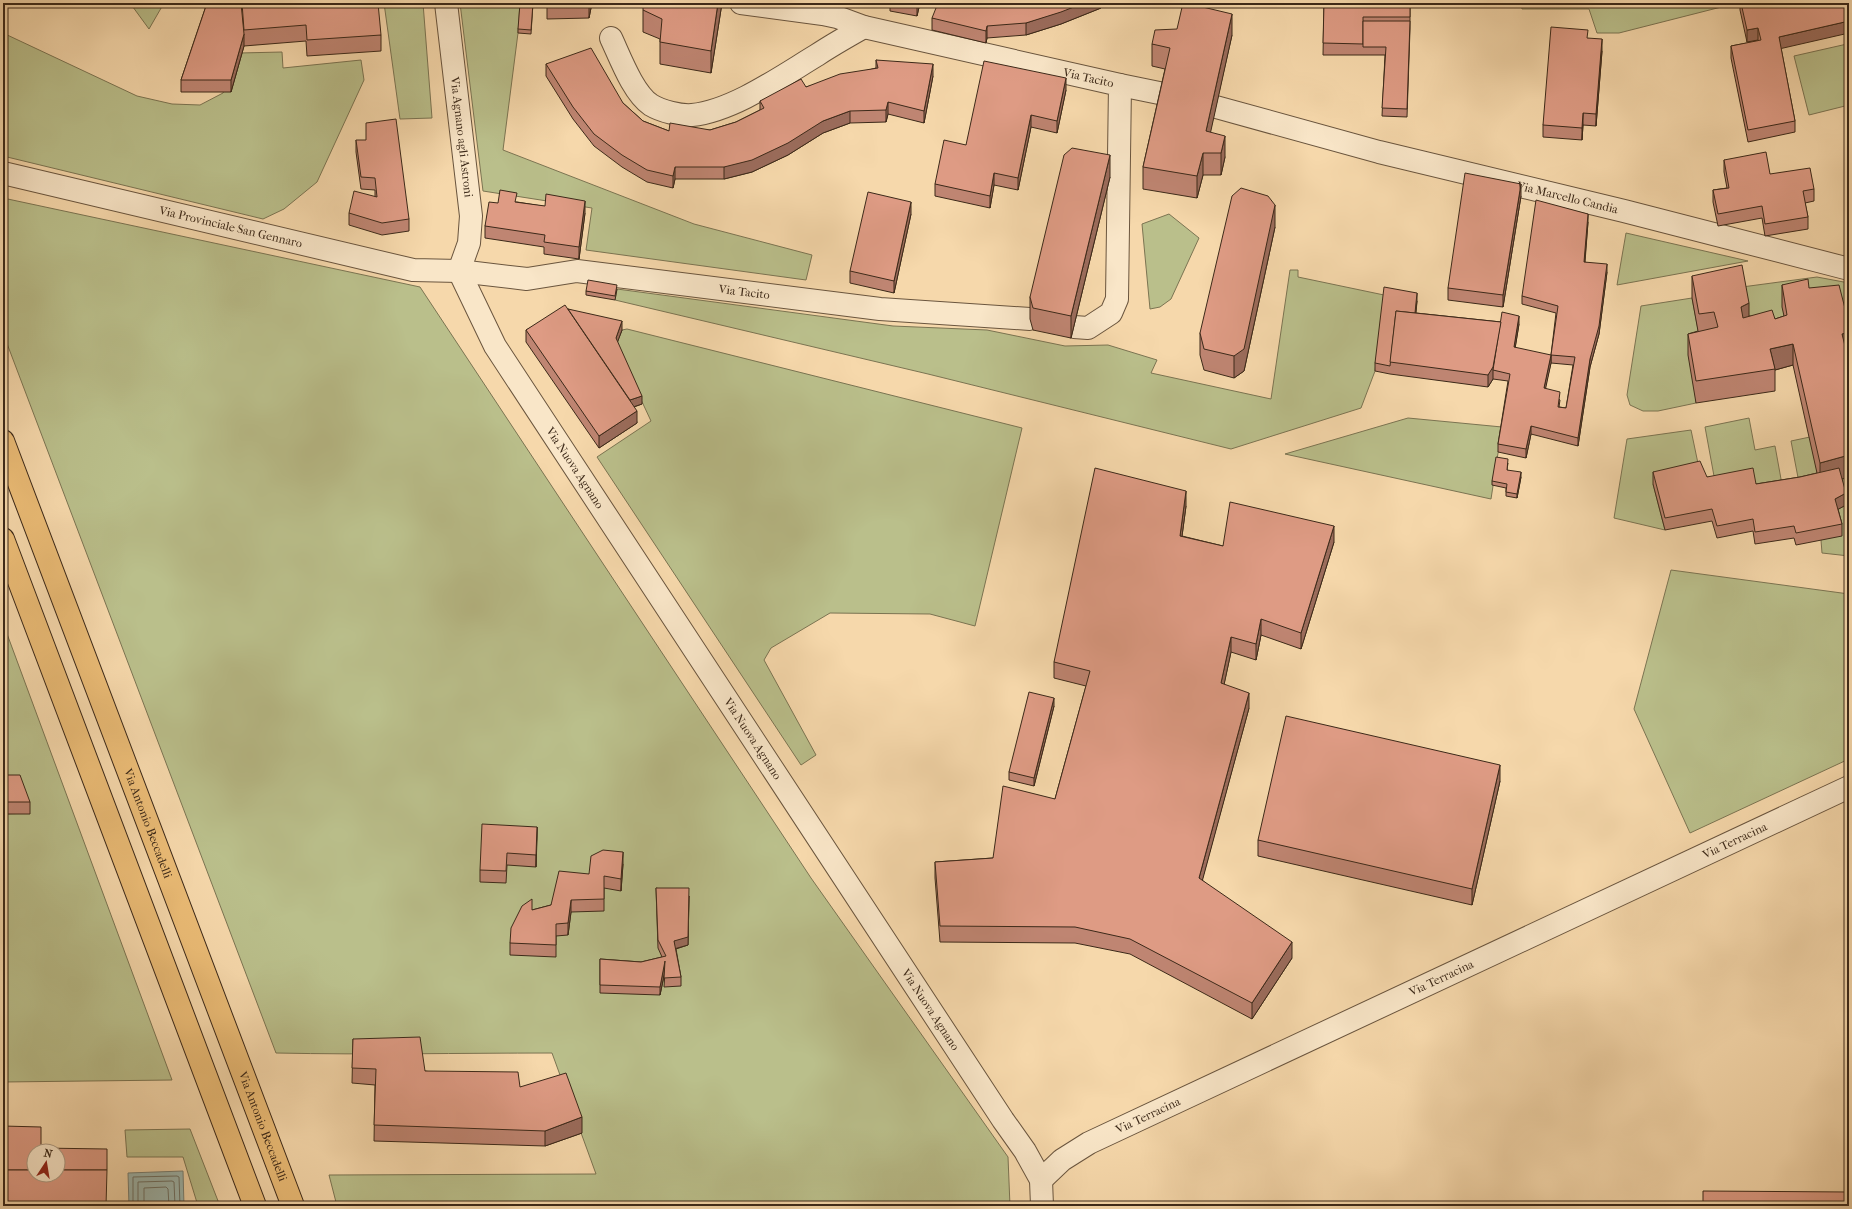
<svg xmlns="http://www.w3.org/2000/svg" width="1852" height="1209" font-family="'IM FELL French Canon',serif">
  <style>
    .green { fill: #babf8b; stroke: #7b7452 }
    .water { fill: #9eb8b0; stroke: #777f74 }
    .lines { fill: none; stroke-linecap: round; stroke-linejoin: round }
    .shore { stroke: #6d7064; stroke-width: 1 }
    .minor-casing { stroke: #6a553e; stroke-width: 24 }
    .major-casing { stroke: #3c2919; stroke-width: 24 }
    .minor { stroke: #f9e6c8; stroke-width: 22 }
    .major { stroke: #ebbc76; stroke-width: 22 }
    .wall { fill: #bf8572; stroke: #3c2919 }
    .shaded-wall { fill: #9b6c5c; stroke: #3c2919 }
    .building { fill: #de9b84; stroke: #3c2919 }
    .labels { text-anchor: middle; stroke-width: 3; stroke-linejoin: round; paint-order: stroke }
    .street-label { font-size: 12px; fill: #3c2919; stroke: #f9e6c8 }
  </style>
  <rect width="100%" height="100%" fill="#f6d8ab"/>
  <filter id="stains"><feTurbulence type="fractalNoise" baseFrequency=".005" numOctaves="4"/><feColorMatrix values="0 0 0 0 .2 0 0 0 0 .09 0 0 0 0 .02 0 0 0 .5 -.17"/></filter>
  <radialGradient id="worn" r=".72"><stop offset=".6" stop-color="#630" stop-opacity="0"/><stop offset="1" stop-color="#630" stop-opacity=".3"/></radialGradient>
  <g class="green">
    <path d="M130,3H164L149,29Z"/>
    <path d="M384,3H423L432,118L400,119Z"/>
    <path d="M460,3H520L518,33L503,150L694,224L812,255L806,280L586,250L592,208L483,191Z"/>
    <path d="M1521,3H1737L1619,33H1597L1589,9H1522Z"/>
    <path d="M3,33L137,96L172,104L200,105L223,93L236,67L240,53L282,52L283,68L361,60L364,80L317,182L284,209L263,219L3,156Z"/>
    <path d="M1847,44L1849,54V105L1809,115L1794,56Z"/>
    <path d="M3,198L420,287L811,878L1008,1157L1010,1206H337L329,1175L596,1174L552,1053C460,1053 368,1055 276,1053L3,333Z"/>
    <path d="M1169,214L1199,238L1171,299L1160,307L1150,309L1142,224Z"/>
    <path d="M1626,233L1748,261L1617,285Z"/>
    <path d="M1290,270H1298V277L1384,295L1375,371L1361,408L1231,449L928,374L615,300L617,289L893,326L987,330L1065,346L1108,345L1157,360L1151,373L1271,399Z"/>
    <path d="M1817,277L1849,283V339L1787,337L1749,325L1742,287Z"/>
    <path d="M1692,298L1699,335L1696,403L1658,411H1643L1630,405L1627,395L1641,306Z"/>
    <path d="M627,329L1022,428L975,626L930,614L830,613L771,648L764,660L816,755L801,765L597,457L651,421L616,346L622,330Z"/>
    <path d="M1408,418L1502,427L1491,499L1285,454Z"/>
    <path d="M1749,418L1755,450L1775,446L1783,490L1716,487L1705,427Z"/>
    <path d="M1691,430L1700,473L1653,484L1665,530L1614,518L1627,439Z"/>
    <path d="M1810,437L1820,485L1800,488L1791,441Z"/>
    <path d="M1849,477V556L1822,553L1821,540L1835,511L1839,480Z"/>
    <path d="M1671,570L1849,594V759L1690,833L1634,709Z"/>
    <path d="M3,623L172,1080L3,1082V814L30,813L3,787Z"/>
    <path d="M190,1129L220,1206H198L183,1157H127L125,1130Z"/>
  </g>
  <path class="water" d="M183,1171L184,1206H129L128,1173Z"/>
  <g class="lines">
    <g class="shore">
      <path d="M133,1206V1177L177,1176L179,1177L180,1206"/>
      <path d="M138,1206V1182L172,1181L174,1182L175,1206"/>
      <path d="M144,1206V1188L166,1187L168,1189L169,1206"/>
    </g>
    <defs>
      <g id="minor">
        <path id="s1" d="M446,3L471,216L469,243L459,271"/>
        <path id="s2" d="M741,3L823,14L837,17L864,27L1120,85L1117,299L1111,313L1088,328L1074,327"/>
        <path d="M611,38C620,57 633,93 651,105C661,111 680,116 692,115C733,111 782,76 817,55C832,45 848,36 864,27"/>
        <path d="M1120,85L1164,94"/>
        <path id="s3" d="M1216,107L1379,152L1624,211L1849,269"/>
        <path id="s4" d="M3,173L413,270L459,271L527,279L577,271L880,309L1030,319"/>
        <path id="s5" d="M459,271L495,346L1003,1120L1025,1151L1041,1180L1042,1206"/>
        <path id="s6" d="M1041,1180L1062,1160L1089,1143L1849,787"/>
      </g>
      <g id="major">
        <path id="s7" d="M3,441L293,1206"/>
        <path d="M3,539L255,1206"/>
      </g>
    </defs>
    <use href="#minor" class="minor-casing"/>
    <use href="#major" class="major-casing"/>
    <use href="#minor" class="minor"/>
    <use href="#major" class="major"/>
  </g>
  <g class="wall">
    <path d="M207,3L381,35V51L307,56L306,41L244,46L231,92H181V80Z"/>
    <path d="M533,3L531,34L518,33V29Z"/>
    <path d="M592,3L589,18L547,19V7Z"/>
    <path d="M722,3L711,73L660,64V39L643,32V10Z"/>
    <path d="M890,3H920L917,16L890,11Z"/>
    <path d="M1101,3V8L1061,24L1026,35L987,38L986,43L932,30V18Z"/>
    <path d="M1324,3H1410V29L1407,117L1382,116L1385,55H1323Z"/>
    <path d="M1740,3H1849L1781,48L1795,121V132L1748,142L1731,58V46L1758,41V40L1747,42L1740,10Z"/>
    <path d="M1232,35L1210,132L1225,157L1221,175H1203L1197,198L1143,189V167L1165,69L1152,66V44Z"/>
    <path d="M1588,38L1602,51L1596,126L1583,125L1582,140L1543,137V125Z"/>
    <path d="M876,60L933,76L924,123L888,114L886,122L850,123L823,133L788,155L752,172L724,179H675L673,188L647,182L622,167L594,146L573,119L546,76V64L623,103L643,121L669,131L710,130L736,122L760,110V101L806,87L876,68Z"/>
    <path d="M1066,90L1057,133L1031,127L1018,190L994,185L990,208L935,196V184L966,145Z"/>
    <path d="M356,140L409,219V231L382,235L349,225V213L375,197V190L361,189L356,152Z"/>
    <path d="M1849,155V184L1845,168V156Z"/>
    <path d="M1724,160L1814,189V201L1805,203L1808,217V229L1765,236L1762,218L1718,226L1713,202V190L1727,188L1724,172Z"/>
    <path d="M1110,177L1071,338L1033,330L1030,319V297Z"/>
    <path d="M1521,196L1503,307L1448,300V288Z"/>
    <path d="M517,202L585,213L579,259L544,254V247L485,238V226L498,203Z"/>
    <path d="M911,214L894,293L850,283V271Z"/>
    <path d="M1588,222L1585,262L1607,272L1599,334L1590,367L1578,446L1531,434L1526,458L1498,452V444L1508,381L1493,379L1488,387L1390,374L1375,371V363L1417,301L1416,313L1501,322L1519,324L1515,348L1551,363L1545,388L1560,400L1559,407L1566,408L1573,365L1551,363V355L1556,313L1522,304V296Z"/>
    <path d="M1275,227L1244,371L1234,378L1204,370L1200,355V333Z"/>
    <path d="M1692,276L1749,316L1775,319L1784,316L1782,307V285L1809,288L1847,355L1849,362V477L1842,479L1846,505L1838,509L1842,524V536L1796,545L1794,538L1755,544L1753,531L1717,538L1712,521L1665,530L1653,484V472L1707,477L1756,484L1800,477L1817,473L1793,365L1775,370V391L1696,403L1688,355V334L1698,331L1692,298Z"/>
    <path d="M617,289L615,300L586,295V291Z"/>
    <path d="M568,309L622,330L617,342L642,404L634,407L637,423L599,448L526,342V330Z"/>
    <path d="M1508,463L1507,470L1521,477L1517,498L1506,496V488L1492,485V481Z"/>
    <path d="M1186,506L1182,536L1223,546L1334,542L1301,649L1261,635L1256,660L1231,652L1224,684L1249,708L1202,880L1292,958L1252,1019L1130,954L1075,943L940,942L935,878V862L993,858L1055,799L1086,686L1054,678V662Z"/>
    <path d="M1054,706L1034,786L1009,780V772Z"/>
    <path d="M3,775L30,802V814H3Z"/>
    <path d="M1500,781L1472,905L1258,856V840Z"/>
    <path d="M537,827L536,867L507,865L506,883L480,882V870Z"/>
    <path d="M623,864L621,891L604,888V911L571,912L568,935L556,936V957L510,955V943L532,910L551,905L589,874Z"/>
    <path d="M656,888L689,896L688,945L676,949L681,977V986L664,987L665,972L660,995L600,993V959L641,962L662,957L658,948Z"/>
    <path d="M353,1039L425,1071L520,1087L582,1133L545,1146L374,1141L375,1085L352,1083Z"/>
  </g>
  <g class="shaded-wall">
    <path d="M590,3H592L589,18V6Z"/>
    <path d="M718,3H722L711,73V51Z"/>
    <path d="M917,3H920L917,16Z"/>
    <path d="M1084,3H1101V8L1061,24L1026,35V23Z"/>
    <path d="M1232,14V35L1206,153V131Z"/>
    <path d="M1849,21V33L1779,49V37Z"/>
    <path d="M987,26V38L986,43V31Z"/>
    <path d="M1758,28V40L1747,42V30Z"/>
    <path d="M244,34V46L231,92V80Z"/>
    <path d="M1602,39V51L1596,126V114Z"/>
    <path d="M933,64V76L924,123V111Z"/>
    <path d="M1066,78V90L1057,133V121Z"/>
    <path d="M888,102V114L886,122V110Z"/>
    <path d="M850,111V123L823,133L788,155L752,172L724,179V167L823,121Z"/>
    <path d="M1583,113V125L1582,140V128Z"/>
    <path d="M1031,115V127L1018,190V178Z"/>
    <path d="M1225,136V157L1221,175V153Z"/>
    <path d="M1203,153V175L1197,198V176Z"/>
    <path d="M1110,155V177L1071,338V316Z"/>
    <path d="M675,167V179L673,188V176Z"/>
    <path d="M994,173V185L990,208V196Z"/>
    <path d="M1521,184V196L1503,307V295Z"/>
    <path d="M585,201V213L579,259V247Z"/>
    <path d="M911,202V214L894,293V281Z"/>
    <path d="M1275,205V227L1244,371L1234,378V356Z"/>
    <path d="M1588,214V222L1584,270V262Z"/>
    <path d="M1607,264V272L1599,334L1590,367L1578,446V438L1590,359Z"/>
    <path d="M1417,293V301L1414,325V317Z"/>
    <path d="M1749,303V325L1741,329V307Z"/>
    <path d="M1519,316V324L1514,355V347Z"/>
    <path d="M622,321V330L616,346V338Z"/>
    <path d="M1501,322L1493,370V379L1488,387V375Z"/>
    <path d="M1849,332V354L1842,356V334Z"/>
    <path d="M1793,344V365L1775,370L1770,349Z"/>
    <path d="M1551,355V363L1544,396V388Z"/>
    <path d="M642,396V404L627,409V401Z"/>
    <path d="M637,411V423L599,448V436Z"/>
    <path d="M1531,426V434L1526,458V449Z"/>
    <path d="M1849,455V477L1820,485V463Z"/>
    <path d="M1521,472V477L1517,498V494Z"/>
    <path d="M1186,491V506L1180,551V536Z"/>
    <path d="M1846,493V505L1835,511V499Z"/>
    <path d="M1334,526V542L1301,649V633Z"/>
    <path d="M1261,619V635L1256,660V644Z"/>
    <path d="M1231,637V652L1221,699V683Z"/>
    <path d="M1249,693V708L1199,893V878Z"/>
    <path d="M1054,698V706L1034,786V778Z"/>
    <path d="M1500,765V781L1472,905V889Z"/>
    <path d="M537,827V839L536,867V855Z"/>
    <path d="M623,852V864L621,891V879Z"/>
    <path d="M689,896L688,945L674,949V941Z"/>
    <path d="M571,900V912L568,935V923Z"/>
    <path d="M1292,942V958L1252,1019V1003Z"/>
    <path d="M665,961V970L660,995V987Z"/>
    <path d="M582,1117V1133L545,1146V1131Z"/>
  </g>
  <g class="building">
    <path d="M207,3H241L244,34L231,80H181Z"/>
    <path d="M242,3H378L381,35L307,40L306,25L244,30Z"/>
    <path d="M520,3H533L531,30L518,29Z"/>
    <path d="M548,3H590L589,6L547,7Z"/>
    <path d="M643,3H718L711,51L660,42L662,19L643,10Z"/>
    <path d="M938,3H1084L1061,12L1026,23L987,26L986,31L932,18Z"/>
    <path d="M1183,3H1186L1232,14L1206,131L1225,136L1221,153H1203L1197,176L1143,167L1170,48L1152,44L1155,30L1177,29Z"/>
    <path d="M1324,3H1410V17H1363V44L1323,43Z"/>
    <path d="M1741,3H1849V21L1779,37L1795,121L1748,130L1731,46L1761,40L1758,28L1747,30Z"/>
    <path d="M1363,21H1410L1407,109L1382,108L1386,47H1363Z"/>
    <path d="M1551,27L1588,30L1587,38L1602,39L1596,114L1583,113L1582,128L1543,125Z"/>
    <path d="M591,48L623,103L643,121L669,131L670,123L710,130L736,122L764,108L760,101L801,79L806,87L840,74L878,68L876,60L933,64L924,111L888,102L886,110L850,111L823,121L788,143L752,160L724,167H675L673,176L647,170L622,155L594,134L573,107L546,64Z"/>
    <path d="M984,61L1066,78L1057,121L1031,115L1018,178L994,173L990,196L935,184L944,140L966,145Z"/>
    <path d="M396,119L409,219L382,223L349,213L354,191L377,197L375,178L361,177L356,140H366V123Z"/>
    <path d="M1072,148L1110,155L1071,316L1033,308L1030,297L1064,155Z"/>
    <path d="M1766,152L1770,174L1810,168L1814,189L1803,191L1808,217L1765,224L1762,206L1718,214L1713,190L1729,188L1724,160Z"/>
    <path d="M1849,155V172L1845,156Z"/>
    <path d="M1465,173L1521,184L1503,295L1448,288Z"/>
    <path d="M1241,188L1268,196L1275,205L1244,349L1234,356L1204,349L1200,333L1232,196Z"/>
    <path d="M500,190L517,193L515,202L545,206L546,194L585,201L579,247L544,242L545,235L485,226L489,202L498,203Z"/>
    <path d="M868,192L911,202L894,281L850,271Z"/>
    <path d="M1536,200L1588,214L1584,262L1607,264L1599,326L1590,359L1578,438L1531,426L1526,449L1498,444L1510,374L1493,370L1502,312L1519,316L1514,347L1551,355L1544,388L1560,392L1558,407L1566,408L1575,357L1551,355L1558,306L1522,296Z"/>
    <path d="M1742,265L1749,303L1741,307L1743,318L1772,310L1775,319L1787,315L1782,285L1808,279L1809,288L1839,285L1849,324V332L1842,334L1849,362V455L1820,463L1793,344L1770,349L1775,369L1696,381L1688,334L1718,327L1714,312L1699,314L1692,276Z"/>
    <path d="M588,280L617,285L615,296L586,291Z"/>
    <path d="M1384,287L1417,293L1415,313L1396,311L1390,366L1375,363Z"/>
    <path d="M565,305L637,411L599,436L526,330Z"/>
    <path d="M568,309L622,321L616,338L642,396L630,400Z"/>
    <path d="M1396,311L1501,322L1493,367L1488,375L1390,362Z"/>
    <path d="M1496,457L1508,459L1507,470L1521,472L1517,494L1506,492L1507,484L1492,481Z"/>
    <path d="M1700,461L1707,477L1753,468L1756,484L1800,477L1839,468L1846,493L1835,499L1842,524L1796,533L1794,526L1755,532L1753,519L1717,526L1712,509L1665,518L1653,472Z"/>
    <path d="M1095,468L1186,491L1180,536L1223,546L1230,502L1334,526L1301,633L1261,619L1256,644L1231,637L1221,683L1249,693L1199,878L1292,942L1252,1003L1130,939L1075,927L940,926L935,862L993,858L1003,786L1055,799L1090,671L1054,662Z"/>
    <path d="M1029,692L1054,698L1034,778L1009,772Z"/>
    <path d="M1286,716L1500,765L1472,889L1258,840Z"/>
    <path d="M3,775H20L30,802H3Z"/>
    <path d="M482,824L537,827L536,855L507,853L506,871L480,870Z"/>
    <path d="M603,850L623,852L621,879L604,876V899L571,900L568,923L556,924V945L510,943L511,928L522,906L532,899V910L551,905L559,871L589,874L591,856Z"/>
    <path d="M656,888H689L688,937L674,941L681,977L664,978L665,961L660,987L600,985V959L641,962L666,956L658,940Z"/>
    <path d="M420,1037L425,1071L518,1072L520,1087L566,1073L582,1117L545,1131L374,1125L376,1069L352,1068L353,1039Z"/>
    <path d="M3,1126L41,1127V1148L107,1149V1170H58V1151H34V1170H3Z"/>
    <path d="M3,1170H34V1175H58V1170H107L106,1206H3Z"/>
    <path d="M1703,1191L1849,1192V1206H1703Z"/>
  </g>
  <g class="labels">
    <g class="street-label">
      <text dy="4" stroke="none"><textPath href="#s2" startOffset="356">Via Tacito</textPath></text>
      <text dy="4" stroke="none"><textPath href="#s1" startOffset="135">Via Agnano agli Astroni</textPath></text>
      <text dy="4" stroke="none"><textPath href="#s3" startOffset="363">Via Marcello Candia</textPath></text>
      <text dy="4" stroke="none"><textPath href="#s4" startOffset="234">Via Provinciale San Gennaro</textPath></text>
      <text dy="4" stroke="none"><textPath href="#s4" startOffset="755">Via Tacito</textPath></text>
      <text dy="4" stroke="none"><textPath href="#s5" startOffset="229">Via Nuova Agnano</textPath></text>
      <text dy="4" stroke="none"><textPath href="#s5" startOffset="553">Via Nuova Agnano</textPath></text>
      <text dy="4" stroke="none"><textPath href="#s7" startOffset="409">Via Antonio Beccadelli</textPath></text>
      <text dy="4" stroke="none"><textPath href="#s6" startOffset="774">Via Terracina</textPath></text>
      <text dy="4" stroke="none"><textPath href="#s6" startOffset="450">Via Terracina</textPath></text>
      <text dy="4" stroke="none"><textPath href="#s5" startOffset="877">Via Nuova Agnano</textPath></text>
      <text dy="4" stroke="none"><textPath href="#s6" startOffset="126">Via Terracina</textPath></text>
      <text dy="4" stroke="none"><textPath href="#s7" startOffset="733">Via Antonio Beccadelli</textPath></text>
    </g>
  </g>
  <rect width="1852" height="1209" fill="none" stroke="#f6d8ab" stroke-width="16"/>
  <rect x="4" y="4" width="1844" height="1201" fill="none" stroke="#3c2919" stroke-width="2"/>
  <rect x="8" y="8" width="1836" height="1193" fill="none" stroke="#3c2919"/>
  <g transform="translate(46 1163) rotate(12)"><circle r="19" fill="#f9e6c8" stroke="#ad9a82"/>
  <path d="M0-3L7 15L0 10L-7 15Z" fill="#8f2418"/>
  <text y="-6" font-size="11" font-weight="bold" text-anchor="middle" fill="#3c2919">N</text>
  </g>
  <rect width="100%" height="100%" filter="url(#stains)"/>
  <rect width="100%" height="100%" fill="url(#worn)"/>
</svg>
